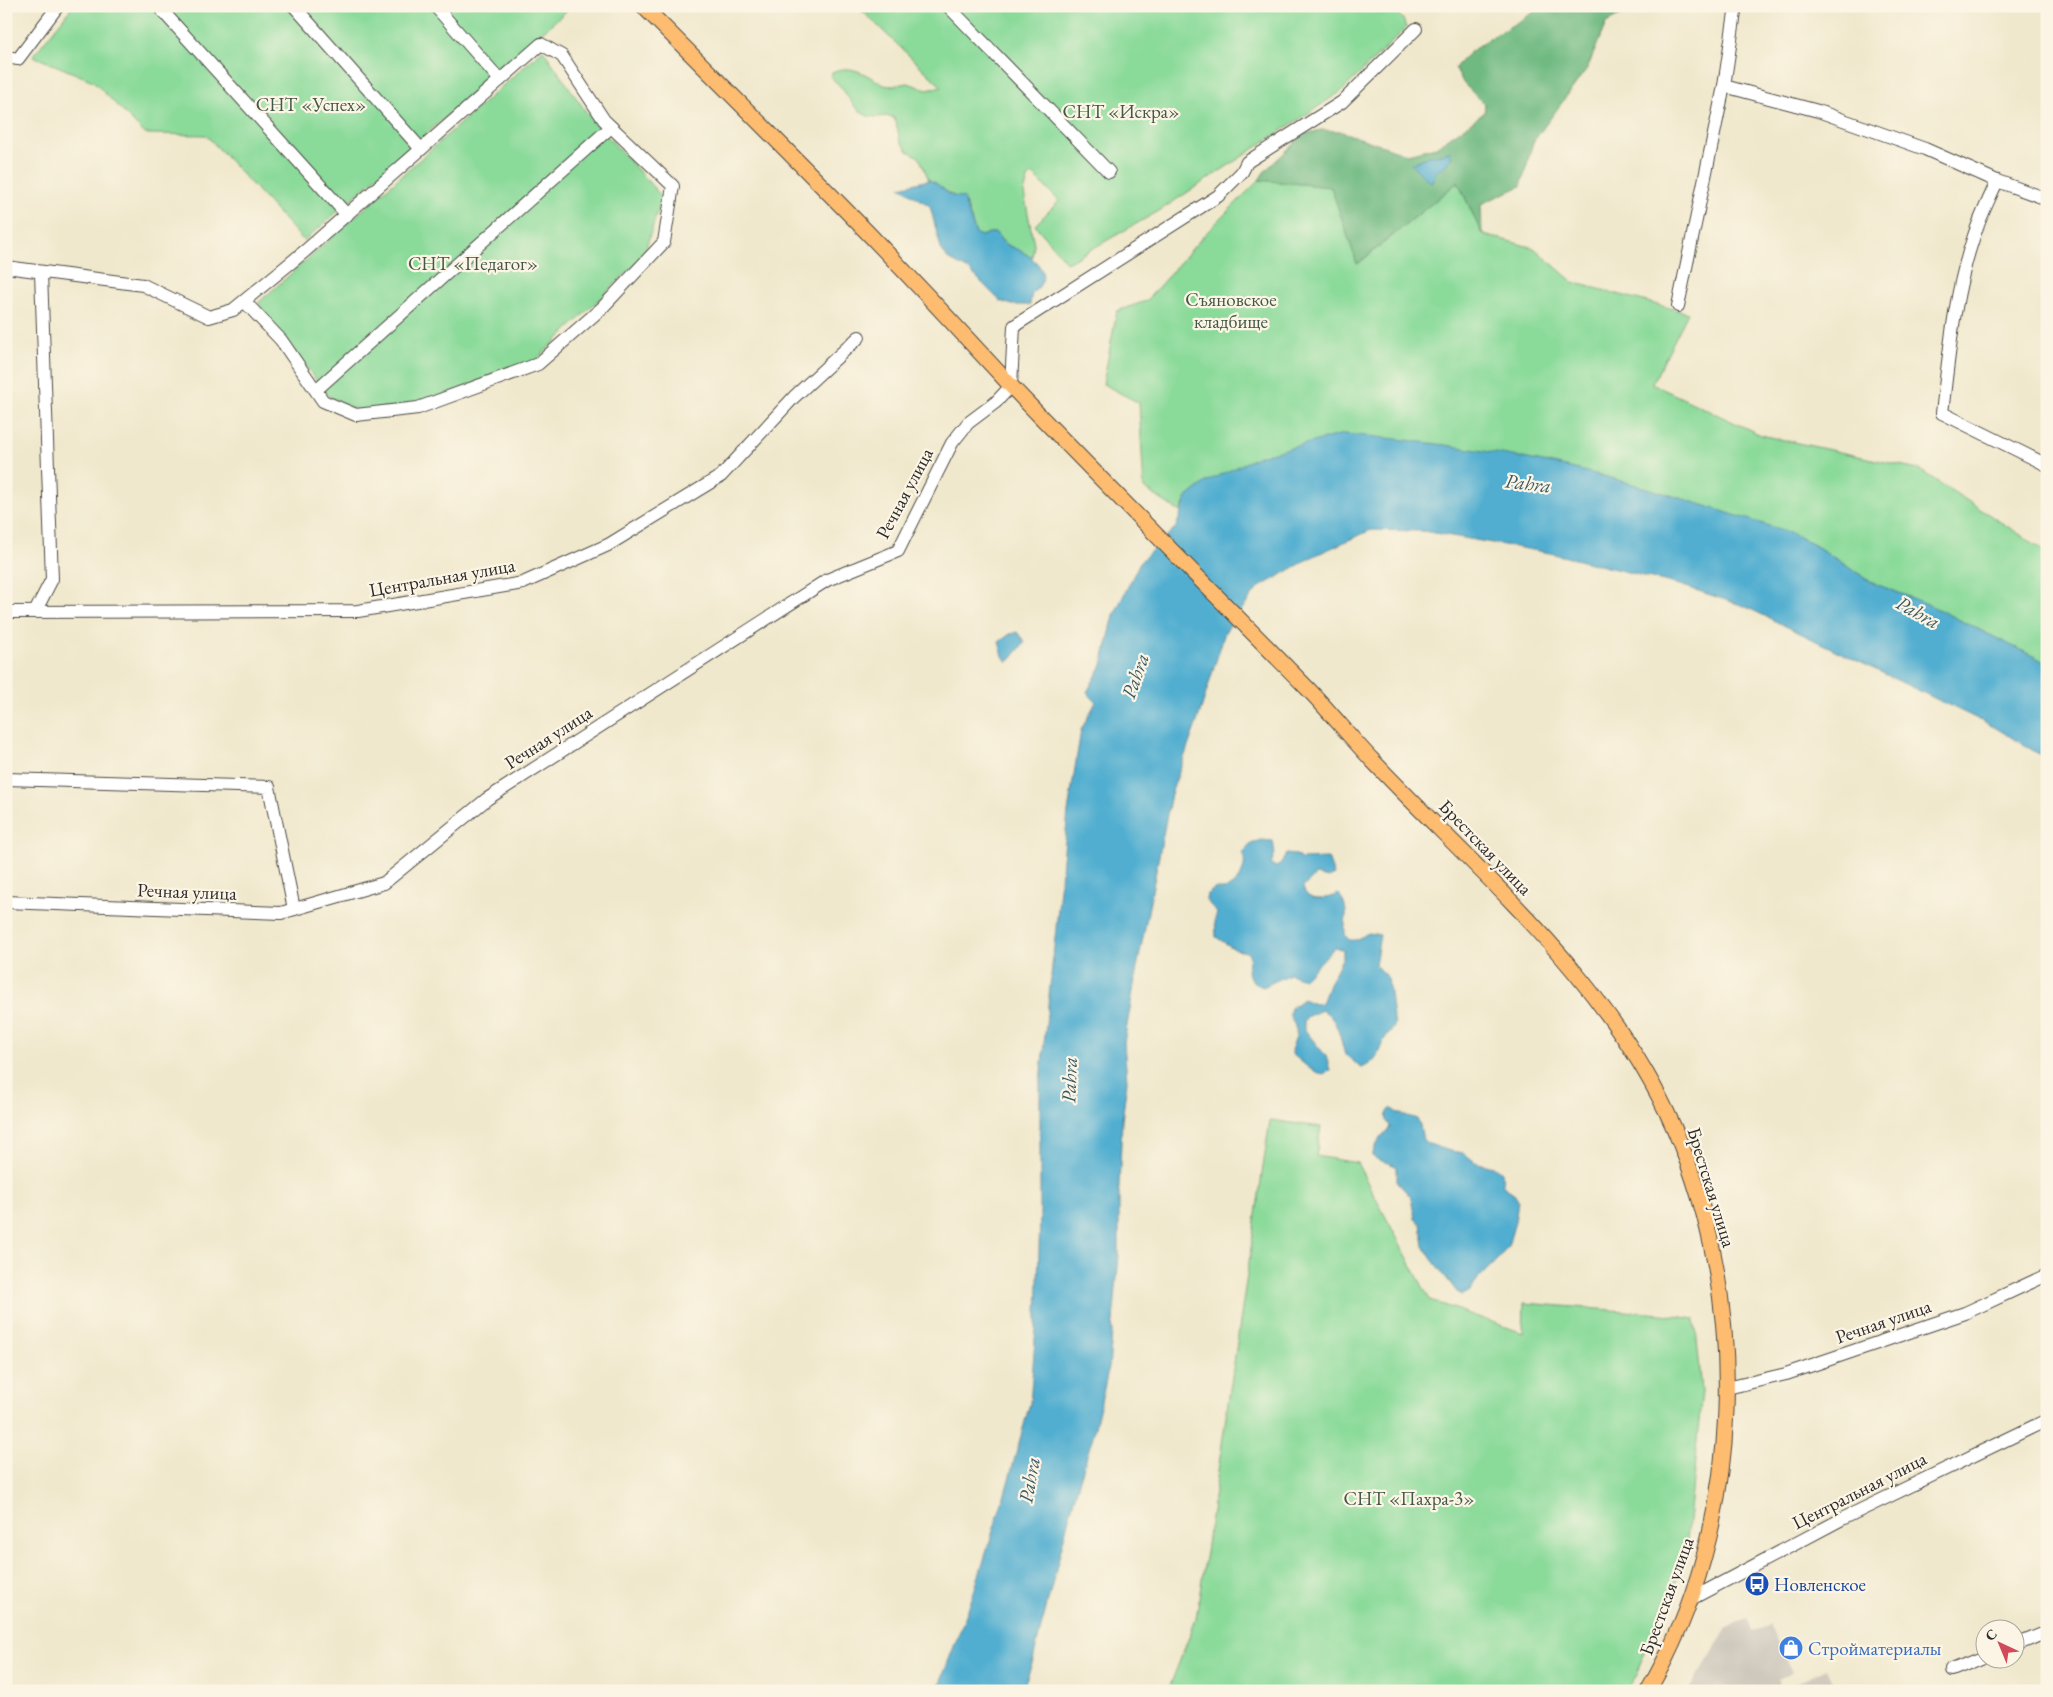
<svg xmlns="http://www.w3.org/2000/svg" width="2053" height="1697" font-family="'EB Garamond',serif">
  <style>
    .industrial { fill: #c9c3b8 }
    .green { fill: #8ada9a; stroke: #5a8262 }
    .forest { fill: #6fba82; stroke: #4d7256 }
    .water { fill: #51aed0; stroke: #3e6c7e }
    .lines { fill: none; stroke-linecap: round; stroke-linejoin: round }
    .minor-casing { stroke: #494743; stroke-width: 14 }
    .major-casing { stroke: #494743; stroke-width: 17 }
    .minor { stroke: #fff; stroke-width: 12 }
    .major { stroke: #fdbc6f; stroke-width: 15 }
    .labels { text-anchor: middle; stroke-width: 4.5; stroke-linejoin: round; paint-order: stroke }
    .park-label { font-size: 19px; fill: #435747; stroke: #fcf5e5 }
    .street-label { font-size: 19px; fill: #2b2b2b; stroke: #fcf5e5 }
    .transit-label { font-size: 19px; fill: #164399; stroke: #fcf5e5; text-anchor: start }
    .shop-label { font-size: 19px; fill: #366cbe; stroke: #fcf5e5; text-anchor: start }
    .water-label { font-size: 20px; font-style: italic; fill: #385965; stroke: #fcf5e5 }
  </style>
  <rect width="100%" height="100%" fill="#fcf5e5"/>
  <filter id="ink" filterUnits="userSpaceOnUse"><feTurbulence type="fractalNoise" baseFrequency=".02" numOctaves="2"/><feDisplacementMap in="SourceGraphic" scale="10" xChannelSelector="R" yChannelSelector="G"/><feConvolveMatrix kernelMatrix="1 2 1 2 8 2 1 2 1" color-interpolation-filters="sRGB"/></filter>
  <filter id="wash" filterUnits="userSpaceOnUse"><feTurbulence type="fractalNoise" baseFrequency=".0096" numOctaves="4" result="noise"/><feDisplacementMap in="SourceGraphic" scale="20" xChannelSelector="R" yChannelSelector="G"/><feGaussianBlur stdDeviation="1.12" result="paint"/><feColorMatrix in="noise" values="0 0 0 0 0 0 0 0 0 0 0 0 0 0 0 0 0 1.4 0 .05"/><feComposite in="paint" operator="in"/></filter>
  <g filter="url(#wash)">
    <rect width="100%" height="100%" fill="#f0e8cc"/>
    <path class="industrial" d="M1747,1619L1752,1631L1769,1624L1792,1672L1777,1679L1782,1690L1827,1669L1837,1691H1688L1726,1629Z"/>
    <g class="green">
      <path d="M73,6H572L304,241L206,135L145,134L93,81L33,56Z"/>
      <path d="M857,6H1390L1403,19L1406,28L1342,91L1159,211L1067,263L1035,225L1059,201L1032,174L1028,179L1024,193L1034,244L1032,258L1004,243L996,233H989L982,236L976,234L966,204L929,180L919,157L908,151L900,140L896,122L893,117C884,115 874,119 866,115C849,107 846,87 831,78L832,72C851,63 867,75 884,85L890,86L908,83L927,90L942,87Z"/>
      <path d="M543,50L589,116L662,197L643,257L534,362L420,404L358,411L328,396L258,303Z"/>
      <path d="M1259,180L1331,187L1358,264L1458,182L1482,234L1534,248L1573,282L1688,313L1652,384L1761,435L1918,469L2047,552V663L1925,603L1873,583L1816,546L1789,532L1611,478L1437,445L1343,434L1187,497L1180,512L1144,488L1139,403L1103,384L1117,311L1146,301L1206,233Z"/>
      <path d="M1270,1120L1321,1127L1316,1156L1357,1163L1430,1300L1523,1333L1524,1303L1662,1314L1695,1319L1702,1391L1685,1560L1636,1674L1624,1691H1168L1196,1619Z"/>
    </g>
    <path class="forest" d="M1542,6H1638L1606,23L1588,67L1533,142L1521,186L1481,204L1482,234L1458,182L1357,264L1331,187L1259,180L1264,172L1304,134L1321,130L1339,131L1407,154L1436,147L1484,113L1485,105L1464,84L1455,68C1475,41 1515,27 1542,6Z"/>
    <g class="water">
      <path d="M1450,152L1452,158L1442,169H1438L1432,182L1426,179L1411,164L1428,156Z"/>
      <path d="M929,180L936,183L950,195L963,198L976,234L982,236L989,233H996C998,236 1001,240 1003,242C1008,247 1016,248 1021,251C1040,261 1053,278 1032,293L1030,305H1012L1000,301L969,270L948,259L941,249L930,206L900,187Z"/>
      <path d="M1343,434C1432,441 1524,455 1611,478C1671,494 1730,514 1789,532L1816,546L1873,583L1925,603L2047,663V759L1996,728L1744,606L1680,585L1550,553L1423,531L1371,530L1316,555L1258,588L1225,632L1198,719L1171,794L1137,968L1124,1043L1127,1081L1122,1121L1119,1187V1255L1109,1367L1093,1436L1073,1502L1032,1664L1022,1691H937L970,1604L1006,1490L1030,1403L1037,1314L1040,1216V1082L1068,812L1081,730L1096,702L1087,692L1102,665L1114,615L1140,562L1176,527L1187,497L1206,482L1259,456Z"/>
      <path d="M1017,632L1025,642L1011,659L1007,662L1003,656L999,642L1010,634Z"/>
      <path d="M1261,840L1273,841L1275,853L1271,864L1276,867L1281,864L1286,854L1297,855L1300,859L1328,858L1334,875L1328,878L1316,875L1303,887C1307,904 1326,899 1339,894C1343,900 1347,909 1346,916C1346,924 1340,942 1355,940C1361,939 1364,934 1369,933L1380,935L1375,965L1388,978L1393,1017C1398,1027 1391,1029 1386,1037C1377,1051 1380,1060 1362,1068C1354,1064 1352,1058 1345,1055C1340,1038 1338,1018 1322,1010L1308,1016L1304,1022V1029L1326,1056L1330,1070L1324,1075L1310,1069L1292,1054C1293,1032 1303,1040 1289,1014L1291,1008L1303,999L1315,1004L1322,1003L1330,982L1343,957V950L1335,947L1304,979L1290,974L1263,987C1247,981 1246,972 1250,957L1247,952L1236,950L1216,937L1215,919L1217,913L1206,900L1207,894L1216,888C1233,895 1251,867 1242,853L1251,844Z"/>
      <path d="M1391,1108L1396,1112L1417,1119L1420,1125L1423,1140L1429,1144L1450,1151L1464,1153L1475,1162L1497,1168L1502,1172L1503,1186L1515,1194L1518,1201L1515,1222L1508,1246L1499,1258L1477,1280L1470,1291L1463,1295L1457,1292L1431,1258L1424,1246L1421,1224L1415,1219L1411,1197L1397,1182V1167C1389,1162 1380,1162 1372,1156L1380,1137L1387,1133L1390,1126C1385,1119 1385,1115 1391,1108Z"/>
    </g>
  </g>
  <g filter="url(#ink)">
    <g class="lines">
      <defs>
        <g id="minor">
          <path d="M158,6L347,215"/>
          <path d="M294,6L421,149"/>
          <path d="M435,6L500,80"/>
          <path d="M948,6L1109,172"/>
          <path d="M1736,6L1724,86L1818,111L1925,149L1997,181L2047,199"/>
          <path d="M6,57L18,59L58,6"/>
          <path d="M1997,181C1989,200 1979,219 1973,239C1954,295 1949,355 1942,413L2047,465"/>
          <path d="M6,267L143,285L209,317L233,310L305,251L541,44L562,56L604,120L673,186L664,242L602,308L538,364L418,408L356,415L323,401L281,340L244,301"/>
          <path d="M1678,306L1724,86"/>
          <path d="M316,390L611,127"/>
          <path d="M6,612L358,611L523,583L608,545L721,476L794,397L859,337"/>
          <path d="M35,612L52,579L41,273"/>
          <path d="M6,779L269,787L294,909"/>
          <path d="M6,902L281,913L384,883L487,799L827,580L898,551L952,443L968,423L996,402L1011,386L1014,326L1218,196L1242,172L1247,162L1342,102L1416,29"/>
          <path d="M1727,1388L1786,1374L1965,1313L2047,1275"/>
          <path d="M1691,1599L1842,1519L2047,1420"/>
          <path d="M2016,1645L2047,1632"/>
          <path d="M1952,1670L1986,1656"/>
        </g>
        <path id="major" d="M643,6C718,81 793,156 867,232C916,283 964,335 1012,387C1110,489 1210,589 1309,690C1331,713 1351,738 1373,761C1481,875 1610,981 1674,1128C1750,1303 1745,1525 1648,1691"/>
      </defs>
      <use href="#minor" class="minor-casing"/>
      <use href="#major" class="major-casing"/>
      <use href="#minor" class="minor"/>
      <use href="#major" class="major"/>
    </g>
  </g>
  <defs>
    <symbol id="bus-disc" viewBox="-11 -11 22 22"><circle r="9.5" fill="#1a4fb4" stroke="#fcf5e5"/><path d="M-5-6H5V4H4V6H2V4H-2V6H-4V4H-5ZM-3.5-4V0h7V-4ZM-3.5 1.2v1.5H-2V1.2ZM2 1.2v1.5H3.5V1.2Z" fill="#fff"/></symbol>
    <symbol id="shop-disc" viewBox="-11 -11 22 22"><circle r="9.5" fill="#3f7fe0" stroke="#fcf5e5"/><path d="M-5-2.5h2.3a2.7 3.5 0 0 1 5.4 0H5L5.5 6h-11ZM-1.5-2.5h3a1.5 2.3 0 0 0-3 0Z" fill="#fff"/></symbol>
  </defs>
  <g fill-rule="evenodd">
    <use href="#bus-disc" x="1743" y="1570" width="28" height="28"/>
    <use href="#shop-disc" x="1777" y="1634" width="28" height="28"/>
  </g>
  <g class="labels">
    <g class="park-label">
      <text x="311" y="111">СНТ «Успех»</text>
      <text x="1121" y="118">СНТ «Искра»</text>
      <text x="473" y="270">СНТ «Педагог»</text>
      <text x="1231" y="306">Съяновское<tspan x="1231" dy="22">кладбище</tspan></text>
      <text x="1409" y="1505">СНТ «Пахра-3»</text>
    </g>
    <g class="street-label">
      <text transform="translate(904 493) rotate(-62)" y="7">Речная улица</text>
      <text transform="translate(442 577) rotate(-10)" y="7">Центральная улица</text>
      <text transform="translate(548 737) rotate(-33)" y="7">Речная улица</text>
      <text transform="translate(1486 847) rotate(46)" y="7">Брестская улица</text>
      <text transform="translate(187 891) rotate(2)" y="7">Речная улица</text>
      <text transform="translate(1712 1187) rotate(73)" y="7">Брестская улица</text>
      <text transform="translate(1883 1321) rotate(-19)" y="7">Речная улица</text>
      <text transform="translate(1859 1490) rotate(-27)" y="7">Центральная улица</text>
      <text transform="translate(1666 1596) rotate(-70)" y="7">Брестская улица</text>
    </g>
    <g class="transit-label">
      <text x="1774" y="1591">Новленское</text>
    </g>
    <g class="shop-label">
      <text x="1808" y="1655">Стройматериалы</text>
    </g>
    <g class="water-label">
      <text transform="translate(1528 483) rotate(7)" y="7">Pahra</text>
      <text transform="translate(1918 612) rotate(29)" y="7">Pahra</text>
      <text transform="translate(1135 676) rotate(-71)" y="7">Pahra</text>
      <text transform="translate(1069 1080) rotate(-88)" y="7">Pahra</text>
      <text transform="translate(1029 1480) rotate(-80)" y="7">Pahra</text>
    </g>
  </g>
  <rect width="2053" height="1697" fill="none" stroke="#fcf5e5" stroke-width="25"/>
  <g transform="translate(2000 1644) rotate(316)"><circle r="24" fill="#fcf5e5" stroke="#a8a49b"/>
  <path d="M0-4L9 19L0 12L-9 19Z" fill="#d1495b"/>
  <text y="-8" font-size="14" font-weight="bold" text-anchor="middle" fill="#2b2b2b">С</text>
  </g>
</svg>
